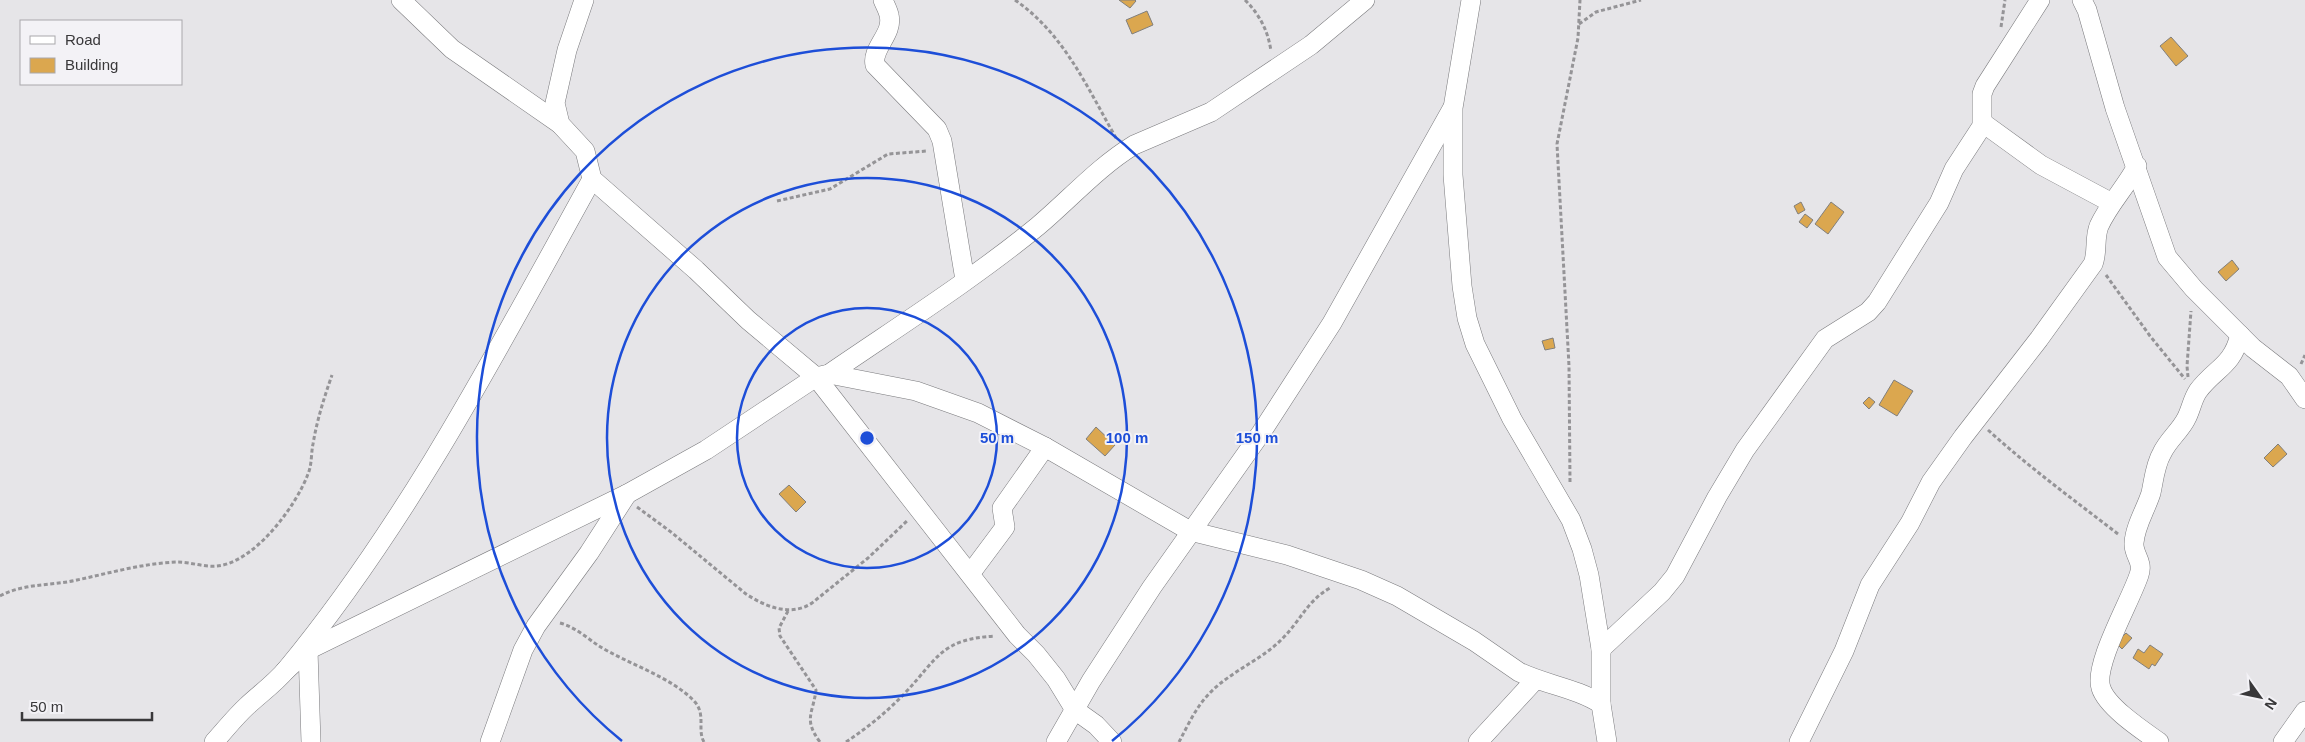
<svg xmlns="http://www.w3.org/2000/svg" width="2305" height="742" font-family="Helvetica,sans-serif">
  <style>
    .building { fill: #dba74f; stroke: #817f7c }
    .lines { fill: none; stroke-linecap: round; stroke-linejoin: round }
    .minor-casing { stroke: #7a7a7d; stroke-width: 20 }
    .path { stroke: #959497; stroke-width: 3; stroke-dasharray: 4 2.5; stroke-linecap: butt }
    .minor { stroke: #fff; stroke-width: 19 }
    .ring { fill: none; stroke: #1d4ed8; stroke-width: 2.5 }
    .centre { fill: #1d4ed8; stroke: #f3f2f6; stroke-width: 2.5 }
    .ring-label { font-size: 15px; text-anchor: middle; font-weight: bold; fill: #1d4ed8; stroke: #f3f2f6; stroke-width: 4; stroke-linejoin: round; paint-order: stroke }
  </style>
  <rect width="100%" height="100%" fill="#e6e5e8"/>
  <g class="building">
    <path d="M1119,0H1135L1136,1L1130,8Z"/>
    <path d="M1147,11L1153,25L1132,34L1126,20Z"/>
    <path d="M2171,37L2188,56L2176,66L2160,46Z"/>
    <path d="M1801,202L1805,210L1798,214L1794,206Z"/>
    <path d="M1831,202L1844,212L1828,234L1815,224Z"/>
    <path d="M1805,214L1813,220L1807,228L1799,222Z"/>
    <path d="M2232,260L2239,269L2226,281L2218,272Z"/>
    <path d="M1553,338L1555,348L1545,350L1542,341Z"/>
    <path d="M1894,380L1913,391L1897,416L1879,405Z"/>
    <path d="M1869,397L1875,402L1869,409L1863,403Z"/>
    <path d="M1096,427L1115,445L1105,456L1086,439Z"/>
    <path d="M2278,444L2287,454L2273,467L2264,458Z"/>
    <path d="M789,485L806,502L796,512L779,494Z"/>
    <path d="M2126,633L2132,638L2122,649L2116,643Z"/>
    <path d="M2150,645L2163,654L2155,666L2152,664L2149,669L2133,658L2138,649L2144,653Z"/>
  </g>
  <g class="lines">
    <defs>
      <g id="minor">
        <path d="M401,0L452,49L560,124"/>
        <path d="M584,0L567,50L555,103L560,124L585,151L592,179L696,270L748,320L816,377L1017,635L1036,654L1056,679L1075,710L1096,725L1112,742"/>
        <path d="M883,0C885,5 888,10 889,15C894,34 871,48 875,65L937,129L942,141L965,280"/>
        <path d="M1471,0L1453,108V175L1462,286L1467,318L1475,344L1512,419L1571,520L1582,549L1589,575L1601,649V704L1607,742"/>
        <path d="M2082,0L2087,10L2115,108L2167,257L2194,289L2253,348L2289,376L2305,399"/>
        <path d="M1983,123L2041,165L2112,203"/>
        <path d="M829,374L916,391L978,413L1045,447L1190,531L1287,555L1361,580L1397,596L1474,641L1519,672C1546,685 1576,688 1601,704"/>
        <path d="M970,574L1005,527L1002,508L1045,447"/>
        <path d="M1601,649L1662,592L1675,576L1717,497L1745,450L1825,339L1868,312L1877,302L1939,203L1954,169L1982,126V94L1985,86L2040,0"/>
        <path d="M308,650L311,742"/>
        <path d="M285,671L308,650L627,494L706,450L816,377L829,374C899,326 972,280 1038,226C1070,199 1098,167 1134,145L1211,112L1311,45L1365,0"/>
        <path d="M214,742C225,730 235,717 247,706C260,694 275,683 286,670C409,521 499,347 592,179"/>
        <path d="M490,742L523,650L536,626L589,553L627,494"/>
        <path d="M1056,742L1091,681L1152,587L1261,433L1332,323L1452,109"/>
        <path d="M1478,742L1535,680"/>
        <path d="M1799,742L1844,651L1870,585L1910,523L1931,482L1963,437L2039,339L2093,264C2098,252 2094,238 2099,226C2109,204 2126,187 2137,166"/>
        <path d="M2159,742C2142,730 2107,707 2101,688C2093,665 2131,600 2139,575C2144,561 2133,555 2134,543C2135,526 2146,509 2151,493C2154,479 2155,465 2162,453C2168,440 2180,431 2186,419C2191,410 2192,400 2198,391C2215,368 2232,367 2240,335"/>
        <path d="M2283,742L2305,711"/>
      </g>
    </defs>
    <use href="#minor" class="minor-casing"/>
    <g class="path">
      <path d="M1015,0C1064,34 1087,87 1116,138"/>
      <path d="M1245,0C1260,15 1268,31 1271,51"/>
      <path d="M1579,24L1596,12L1641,0"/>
      <path d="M2001,27L2005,0"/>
      <path d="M777,201L830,189L888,154L927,151"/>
      <path d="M2106,275L2150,336L2185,379"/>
      <path d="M2301,364L2305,355"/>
      <path d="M2188,377L2187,366L2191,311"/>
      <path d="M1988,430C2030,468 2074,500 2118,534"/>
      <path d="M1570,482L1569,366L1557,144L1578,38L1580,0"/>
      <path d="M637,507L671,532L746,594C766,607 791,617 812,603L868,558L907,521"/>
      <path d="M0,596C24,583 51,586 77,580C110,573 144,563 178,562C192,562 208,569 223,565C258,557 296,506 308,474C312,465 311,453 313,444C317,420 324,398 332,375"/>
      <path d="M788,611L779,628L780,636L816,690C813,714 803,719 820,742"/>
      <path d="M560,623C575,627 587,638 599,646C628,664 672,677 695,702C706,715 697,730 704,742"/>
      <path d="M846,742C867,728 887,712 905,693C938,658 941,639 995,636"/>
      <path d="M1179,742C1187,727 1195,709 1207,696C1228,672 1261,661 1283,638C1301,620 1307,601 1330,588"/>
    </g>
    <use href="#minor" class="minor"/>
  </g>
  <g class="ring">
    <circle cx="867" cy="438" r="130"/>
    <circle cx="867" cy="438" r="260"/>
    <path d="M622 741A390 390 0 1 1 1112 741"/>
  </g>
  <circle cx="867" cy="438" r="8" class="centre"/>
  <g class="ring-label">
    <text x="997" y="443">50 m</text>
    <text x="1127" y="443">100 m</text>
    <text x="1257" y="443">150 m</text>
  </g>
  <rect x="20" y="20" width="162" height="65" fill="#f3f2f6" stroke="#a9a8ab"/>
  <rect x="30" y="36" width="25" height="8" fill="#ffffff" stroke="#a9a8ab"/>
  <text x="65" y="45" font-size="15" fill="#39383a">Road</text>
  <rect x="30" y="58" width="25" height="15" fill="#dba74f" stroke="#a9a8ab"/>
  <text x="65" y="70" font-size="15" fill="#39383a">Building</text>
  <g transform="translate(2260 697) rotate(123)" stroke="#f3f2f6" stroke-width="4" paint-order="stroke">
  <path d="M0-4L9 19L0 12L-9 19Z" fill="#39383a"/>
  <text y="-8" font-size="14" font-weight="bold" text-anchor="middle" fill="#39383a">N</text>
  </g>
  <path d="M22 712v8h130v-8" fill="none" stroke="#39383a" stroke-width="2.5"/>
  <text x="30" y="712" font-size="15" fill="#39383a" stroke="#f3f2f6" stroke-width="4" paint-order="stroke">50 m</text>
</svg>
